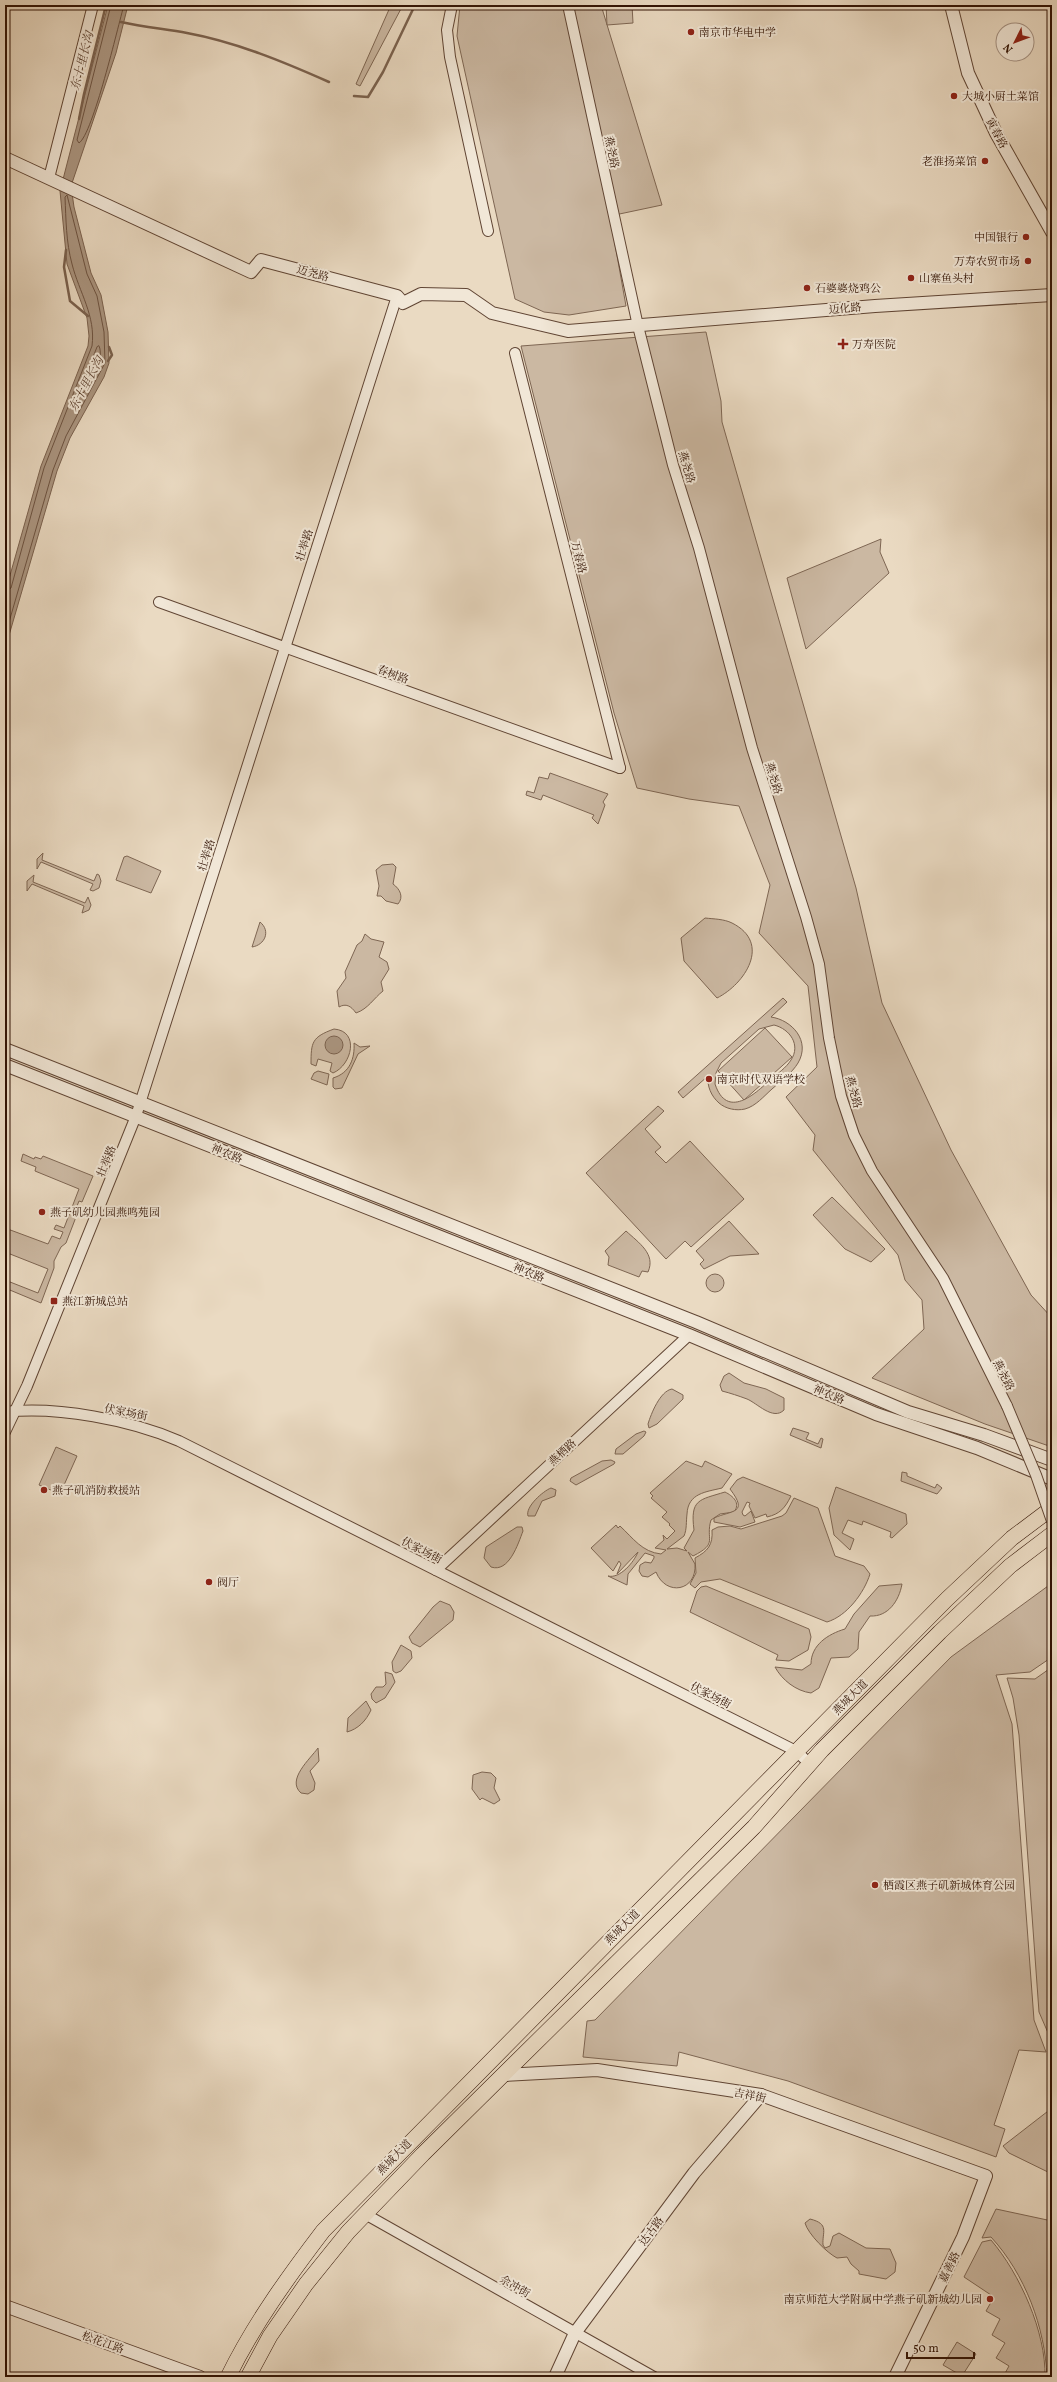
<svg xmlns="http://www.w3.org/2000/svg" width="1057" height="2382" font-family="Vollkorn,'Noto Serif SC',serif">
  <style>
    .green { fill: #cbb8a2; stroke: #7e6653; fill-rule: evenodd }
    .water { fill: #ab9681; stroke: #7b624f }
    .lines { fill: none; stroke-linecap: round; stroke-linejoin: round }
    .shore { stroke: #6e5442; stroke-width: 1 }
    .stream { stroke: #7b624f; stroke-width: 2.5 }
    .minor-casing { stroke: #604534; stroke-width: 12 }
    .tertiary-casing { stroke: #604534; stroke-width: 14 }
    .primary-casing { stroke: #321304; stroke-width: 16 }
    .minor { stroke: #f1e7d7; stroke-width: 10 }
    .tertiary { stroke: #f1e7d7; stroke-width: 12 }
    .primary { stroke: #eadac2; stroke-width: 15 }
    .minor-bridge-casing { stroke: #604534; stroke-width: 12; stroke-linecap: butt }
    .minor-bridge { stroke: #f1e7d7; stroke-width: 10 }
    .poi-dot { fill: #8f2418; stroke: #f1e7d7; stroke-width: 1.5 }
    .labels { text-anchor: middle; stroke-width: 4; stroke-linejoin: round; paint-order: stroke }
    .poi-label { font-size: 11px; fill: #321304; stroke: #f1e7d7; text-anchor: start }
    .street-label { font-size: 11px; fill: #321304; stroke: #f1e7d7 }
    .water-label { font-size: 12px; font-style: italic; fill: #624736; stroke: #f1e7d7 }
  </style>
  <rect width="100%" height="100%" fill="#eadac2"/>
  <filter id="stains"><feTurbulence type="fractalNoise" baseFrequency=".005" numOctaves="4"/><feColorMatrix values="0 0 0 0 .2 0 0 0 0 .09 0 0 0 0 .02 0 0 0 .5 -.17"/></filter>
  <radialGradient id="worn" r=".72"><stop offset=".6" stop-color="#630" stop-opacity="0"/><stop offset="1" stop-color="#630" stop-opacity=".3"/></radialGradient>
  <g class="green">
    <path d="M391,5H403L360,86L356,84Z"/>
    <path d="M460,5H601L662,205L610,216L626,306L569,315L544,312L515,299L457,36Z"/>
    <path d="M606,5H632L633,23L607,25Z"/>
    <path d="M706,332L721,401L722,422L856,888L882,1003L951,1150L1031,1295L1052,1318V1447L985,1424L872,1378L924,1329L922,1300L905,1280L898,1255L813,1150L815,1135L786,1097L817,1067L808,986L759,933L770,885L739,806L689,799L637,788L614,713L521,346Z"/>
    <path d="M881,539L880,552L889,573L806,649L787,578Z"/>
    <path d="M550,773L608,794L603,802L605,805L598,824L592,818L594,815L543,795L541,800L526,795L527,791L534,793L539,777L548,779Z"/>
    <path d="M43,853L42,860L94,881L97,874L99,875L101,881L99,888L93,891L90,890L93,884L41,862L37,869V859Z"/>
    <path d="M127,856L161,871L151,893L116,880L124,857Z"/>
    <path d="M393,864L396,867L393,884C400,889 404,897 398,904L386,901L381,896H377L379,886L376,870L382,865Z"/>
    <path d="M34,875L33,882L85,903L88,897L91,905L89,910L82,913L84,906L32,884L27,891V881Z"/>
    <path d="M705,918C714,919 724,919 732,923C772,943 745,984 717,998L684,961L681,938Z"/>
    <path d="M260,922C271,931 265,945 252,947Z"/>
    <path d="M365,934L371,939L384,942L379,957L387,962L389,969L381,982L383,991C374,998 368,1009 356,1013C351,1006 346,1003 339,1007L337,991L346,978L345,972L357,945L362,941Z"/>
    <path d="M783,998L787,1002L771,1017C792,1020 811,1041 798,1063C792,1073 781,1081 772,1089C764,1096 756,1106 745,1109C736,1111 726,1109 719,1103C711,1096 707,1086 708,1076L683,1098L678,1092ZM774,1025C790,1029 801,1045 791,1060C786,1068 777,1074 770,1080C755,1094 727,1120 715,1084L716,1073L721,1063L759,1029Z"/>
    <path d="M765,1028L792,1057L744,1100L718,1071Z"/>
    <path d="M334,1029C360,1031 352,1065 333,1073L330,1071L332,1063L318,1059L316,1066L311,1064C311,1042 312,1037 334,1029Z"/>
    <path d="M354,1043L360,1047L370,1046L358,1054L342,1088L335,1089L333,1087V1078C350,1073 355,1058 354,1043Z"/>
    <path d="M318,1071L329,1074L327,1085L311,1079L314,1073Z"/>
    <path d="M658,1106L664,1111L645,1129L661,1147L655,1152L666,1163L690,1141L744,1199L691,1247L685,1241L666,1259L586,1173Z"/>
    <path d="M23,1154L34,1159L35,1157L41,1159L43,1156L93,1176L82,1202L79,1201L73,1216L76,1217L66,1243L61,1247L54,1261V1268L41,1303L5,1288V1280L38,1293L48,1269L5,1252V1228L48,1244L52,1236L60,1239L63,1232L54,1229L56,1225L64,1228L79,1189L35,1171L36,1167L21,1161Z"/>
    <path d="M832,1197L885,1249L871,1262L845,1249L813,1215Z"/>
    <path d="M729,1221L759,1254L730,1256L704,1269L700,1264L704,1260L696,1251Z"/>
    <path d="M626,1231C639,1243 656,1254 648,1272L642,1271L639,1277L608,1265L609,1257L605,1251Z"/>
    <circle cx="715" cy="1283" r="9"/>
    <path d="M729,1373L744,1383L766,1389L784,1398V1410C773,1421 757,1403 747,1399C739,1396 730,1393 722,1391L720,1385L724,1376Z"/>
    <path d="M672,1389L683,1395V1399L657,1424L649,1428L648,1424C651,1414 660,1391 672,1389Z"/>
    <path d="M793,1428L809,1433L806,1439L818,1444L821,1438L823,1439L821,1448L790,1435Z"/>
    <path d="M644,1431L646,1432L644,1436L623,1454H615L616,1449L636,1434Z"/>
    <path d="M56,1447L77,1456L60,1494L39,1485Z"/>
    <path d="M611,1460L615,1462L614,1464L576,1485L570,1481L571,1478L602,1461Z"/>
    <path d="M686,1461L702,1467L705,1461L732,1474L722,1488C706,1492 688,1493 687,1514C686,1522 687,1529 684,1536L667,1549L677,1548L687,1551L684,1548L694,1530C690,1499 699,1500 725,1492C733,1496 741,1503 734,1512L720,1514L711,1520C705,1540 719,1543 693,1556L688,1552L695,1564C697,1591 666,1597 656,1572L648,1577L642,1576L639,1571L640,1565L645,1562L651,1563L654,1558V1556L645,1553L628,1574L627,1585L608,1576C620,1579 634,1562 638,1552L617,1574L621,1564L619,1561L613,1571L591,1548L616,1525L618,1528L620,1526C633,1538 642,1552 661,1554L666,1550L655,1548L664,1540L663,1535L667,1539L675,1531L669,1525L670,1524L662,1517L667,1512L651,1498L653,1496L650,1493Z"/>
    <path d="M902,1472L907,1473V1476L935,1488L937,1484L942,1488L937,1494L901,1481Z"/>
    <path d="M743,1477L791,1496C785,1508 780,1514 767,1517L766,1514L755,1518L749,1506L750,1503L747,1502L742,1512L743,1515L745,1516L751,1511L755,1522L740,1527L714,1522V1518C732,1510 749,1514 730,1489L737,1480Z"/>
    <path d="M836,1487L906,1514L907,1524L892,1538L890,1537L891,1532L863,1521L862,1525L848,1520L842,1533L854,1539L850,1550L834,1535L829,1508Z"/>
    <path d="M551,1488L556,1490L555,1496L542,1501L535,1516H528C525,1507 543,1491 551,1488Z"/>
    <path d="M794,1498L818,1508L835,1556L864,1566L870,1574C864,1593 847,1616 827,1622L720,1579L701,1582L695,1588L690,1584L696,1573L695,1558C708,1551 713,1545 712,1530L718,1527L730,1526L741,1529L782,1516L786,1513Z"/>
    <path d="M517,1527H522L523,1531C518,1544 509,1573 491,1567L484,1558L486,1547Z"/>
    <path d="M902,1584C899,1601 888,1617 870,1616L859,1632L858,1649L849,1657L831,1658L819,1688L811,1693C796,1691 782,1680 775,1667L802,1670L811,1664C811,1645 828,1634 845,1629L854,1614L879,1586Z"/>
    <path d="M706,1586L809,1629L811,1637L808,1650L789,1661L776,1660L778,1655L690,1612L697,1591L701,1587Z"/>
    <path d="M1048,1586L1052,1595V1657L1030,1672L996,1675L1012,1724L1034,2020L1046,2052L1019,2050L994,2125L1005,2129L996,2157L788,2081L679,2052L677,2066L583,2057L587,2021L595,2020L951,1657Z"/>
    <path d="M440,1601L450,1605L454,1612L453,1620L420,1647L412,1643L409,1637L433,1607Z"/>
    <path d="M401,1645L411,1651L412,1658L401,1671L396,1673L393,1671L392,1662Z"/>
    <path d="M1052,1667V2042L1039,2012L1019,1735L1013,1698L1007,1678L1035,1679Z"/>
    <path d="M385,1672L392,1674L395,1682L385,1698L376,1703L372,1699L371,1694L376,1687H383L386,1684Z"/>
    <path d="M366,1701L371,1710C366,1721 358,1729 347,1732L348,1718Z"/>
    <path d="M318,1748L319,1761L310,1771L315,1783L314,1790L308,1794L301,1793C286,1780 310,1759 318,1748Z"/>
    <path d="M482,1772L491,1773L496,1778L494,1788L500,1800L494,1804L482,1798L480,1800L472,1789L473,1775Z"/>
    <path d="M1052,2108V2174L1009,2153L1003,2146Z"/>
    <path d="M996,2209L1052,2221V2377H1047C1045,2327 1025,2274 991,2237L982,2238Z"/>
    <path d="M810,2219C830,2224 822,2232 823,2245L825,2248L830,2246L833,2236L839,2233L866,2248L890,2249L896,2263L895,2272L886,2279L859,2274V2271L851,2264L847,2257L837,2258C827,2253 808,2234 805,2223Z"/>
    <path d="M991,2240C1020,2274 1046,2332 1045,2377H1003L1009,2366L996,2358L1005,2343L992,2335L1000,2319L986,2311L994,2297L964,2277L982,2242Z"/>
    <path d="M957,2342L976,2354L962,2376L943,2365Z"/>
  </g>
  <g class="water">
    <path d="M108,5H128L116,53L71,186L74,207L91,273L101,295L108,332L109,363L104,377L70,438L57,471L5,649V593L41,466L88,346L89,336L87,318L67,264L60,191Z"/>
    <circle cx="334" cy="1045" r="9"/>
  </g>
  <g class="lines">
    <g class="shore">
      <path d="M111,5L77,140L79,143C93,134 118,26 124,5"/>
      <path d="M99,346C105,357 91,390 80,395L79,392L97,347Z"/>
      <path d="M5,591L11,588L44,468L92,346C96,316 79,292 72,264C66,242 66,219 65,197L67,195L87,274L97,296L104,332L105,363L66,436L53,470L5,636"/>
    </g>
    <g class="stream">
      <path d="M121,22C143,27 165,29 187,33C236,42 284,62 329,82"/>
      <path d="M354,96L368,97L383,72L415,5"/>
      <path d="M79,119L84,94L106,5"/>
      <path d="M66,250L64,267L70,301L88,316"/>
      <path d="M108,361L112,355L109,347"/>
    </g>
    <defs>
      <g id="minor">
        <path d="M452,5L447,30L450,57L488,231"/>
        <path d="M568,5L638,326L673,465L699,548L752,748L806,917L819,964L829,1038L841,1096L854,1135L872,1171L943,1278L1007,1406"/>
        <path d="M49,178L93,5"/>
        <path d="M515,353L620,768"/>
        <path d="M159,602L620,768"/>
        <path d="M5,1412C57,1406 131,1420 179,1441L796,1751L810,1764"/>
        <path d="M5,1432L27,1386L136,1116L397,296"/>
        <path d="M436,1570L689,1335"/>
        <path d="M365,2214L654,2377"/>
      </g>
      <g id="tertiary">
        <path d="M951,5L968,73L996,133L1052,232"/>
        <path d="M5,158L251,272L261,260L397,296L403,303L421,294L466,295L492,313L568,331L875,306L1052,295"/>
        <path d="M5,1049L696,1322L908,1412L984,1435L1052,1460"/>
        <path d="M5,1065L689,1335L876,1414L977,1448L1052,1479"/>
        <path d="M503,2075L597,2070L761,2095L986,2176L963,2237L895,2377"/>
        <path d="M5,2306L200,2377"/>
        <path d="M555,2377L575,2333L694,2173L761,2095"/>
      </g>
      <g id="primary">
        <path d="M228,2377C254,2324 288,2277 323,2231L947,1599L1012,1538L1052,1508"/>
        <path d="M248,2377L270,2336L306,2284L348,2232L423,2154L754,1827L822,1750L940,1632L1010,1566L1052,1534"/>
      </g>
    </defs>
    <use href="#minor" class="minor-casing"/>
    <use href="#tertiary" class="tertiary-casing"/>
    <use href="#primary" class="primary-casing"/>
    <use href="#minor" class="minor"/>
    <use href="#tertiary" class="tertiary"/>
    <use href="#primary" class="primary"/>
    <defs>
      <path id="minor-bridge" d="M1007,1406L1036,1475L1052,1521"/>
    </defs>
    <use href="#minor-bridge" class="minor-bridge-casing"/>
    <use href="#minor-bridge" class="minor-bridge"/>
  </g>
  <g class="poi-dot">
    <circle cx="691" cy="32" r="4"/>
    <circle cx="954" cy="96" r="4"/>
    <circle cx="985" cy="161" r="4"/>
    <circle cx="1026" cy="237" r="4"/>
    <circle cx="1028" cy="261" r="4"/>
    <circle cx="911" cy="278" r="4"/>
    <circle cx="807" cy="288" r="4"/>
    <path d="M841 338h4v4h4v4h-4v4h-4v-4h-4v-4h4z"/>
    <circle cx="709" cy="1079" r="4"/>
    <circle cx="42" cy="1212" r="4"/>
    <rect x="50" y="1297" width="8" height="8" rx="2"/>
    <circle cx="44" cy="1490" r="4"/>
    <circle cx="209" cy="1582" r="4"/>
    <circle cx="875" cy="1885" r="4"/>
    <circle cx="990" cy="2299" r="4"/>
  </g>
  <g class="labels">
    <g class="poi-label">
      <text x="699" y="36">南京市华电中学</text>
      <text x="962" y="100">大城小厨土菜馆</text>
      <text x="977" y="165" text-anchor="end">老淮扬菜馆</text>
      <text x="1018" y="241" text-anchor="end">中国银行</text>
      <text x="1020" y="265" text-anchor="end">万寿农贸市场</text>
      <text x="919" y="282">山寨鱼头村</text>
      <text x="815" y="292">石婆婆烧鸡公</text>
      <text x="852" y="348">万寿医院</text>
      <text x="717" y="1083">南京时代双语学校</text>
      <text x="50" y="1216">燕子矶幼儿园燕鸣苑园</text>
      <text x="62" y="1305">燕江新城总站</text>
      <text x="52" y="1494">燕子矶消防救援站</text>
      <text x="217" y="1586">阀厅</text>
      <text x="883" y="1889">栖霞区燕子矶新城体育公园</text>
      <text x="982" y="2303" text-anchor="end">南京师范大学附属中学燕子矶新城幼儿园</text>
    </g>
    <g class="street-label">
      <text transform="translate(997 133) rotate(62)" y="4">寅春路</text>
      <text transform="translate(612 152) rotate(78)" y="4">燕尧路</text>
      <text transform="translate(313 273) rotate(15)" y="4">迈尧路</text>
      <text transform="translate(845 308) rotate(-5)" y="4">迈化路</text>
      <text transform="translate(687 467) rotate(74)" y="4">燕尧路</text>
      <text transform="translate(304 545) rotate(-72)" y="4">壮举路</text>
      <text transform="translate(579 557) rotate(76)" y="4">万春路</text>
      <text transform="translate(393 674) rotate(20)" y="4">春树路</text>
      <text transform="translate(774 778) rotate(73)" y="4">燕尧路</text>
      <text transform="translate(206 855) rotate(-73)" y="4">壮举路</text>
      <text transform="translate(854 1092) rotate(75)" y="4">燕尧路</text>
      <text transform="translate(227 1153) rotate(22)" y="4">神农路</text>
      <text transform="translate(106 1161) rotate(-68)" y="4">壮举路</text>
      <text transform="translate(529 1272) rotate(22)" y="4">神农路</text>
      <text transform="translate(1004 1375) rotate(63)" y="4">燕尧路</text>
      <text transform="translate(829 1394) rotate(23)" y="4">神农路</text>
      <text transform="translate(126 1412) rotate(11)" y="4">伏家场街</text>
      <text transform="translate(562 1452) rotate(-43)" y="4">燕栖路</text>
      <text transform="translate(422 1550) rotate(27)" y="4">伏家场街</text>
      <text transform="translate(711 1695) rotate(27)" y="4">伏家场街</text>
      <text transform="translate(850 1697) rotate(-45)" y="4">燕城大道</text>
      <text transform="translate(622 1927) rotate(-45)" y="4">燕城大道</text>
      <text transform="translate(750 2095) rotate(12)" y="4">吉祥街</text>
      <text transform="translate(394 2157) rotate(-46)" y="4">燕城大道</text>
      <text transform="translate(651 2231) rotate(-53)" y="4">达古路</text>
      <text transform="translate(949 2267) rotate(-64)" y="4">嘉善路</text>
      <text transform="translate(515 2286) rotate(29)" y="4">佘冲街</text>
      <text transform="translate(103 2342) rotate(20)" y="4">松花江路</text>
    </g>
    <g class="water-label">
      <text transform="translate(82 61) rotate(-76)" y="4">东十里长沟</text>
      <text transform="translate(86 384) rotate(-62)" y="4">东十里长沟</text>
    </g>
  </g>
  <rect width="1057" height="2382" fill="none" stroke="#eadac2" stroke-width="20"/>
  <rect x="6" y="6" width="1045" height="2370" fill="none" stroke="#321304" stroke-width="2"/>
  <rect x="10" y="10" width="1037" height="2362" fill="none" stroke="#321304"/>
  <g transform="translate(1015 42) rotate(228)"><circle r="19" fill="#f1e7d7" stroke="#a59283"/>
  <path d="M0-3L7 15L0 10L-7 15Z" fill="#8f2418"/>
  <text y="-6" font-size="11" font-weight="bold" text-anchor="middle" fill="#321304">N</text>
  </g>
  <path d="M907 2352v6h67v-6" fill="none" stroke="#321304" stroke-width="2"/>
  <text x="913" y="2352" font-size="12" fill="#321304" stroke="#f1e7d7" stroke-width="3" paint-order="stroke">50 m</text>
  <rect width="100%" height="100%" filter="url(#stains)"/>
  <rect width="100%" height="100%" fill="url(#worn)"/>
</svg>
